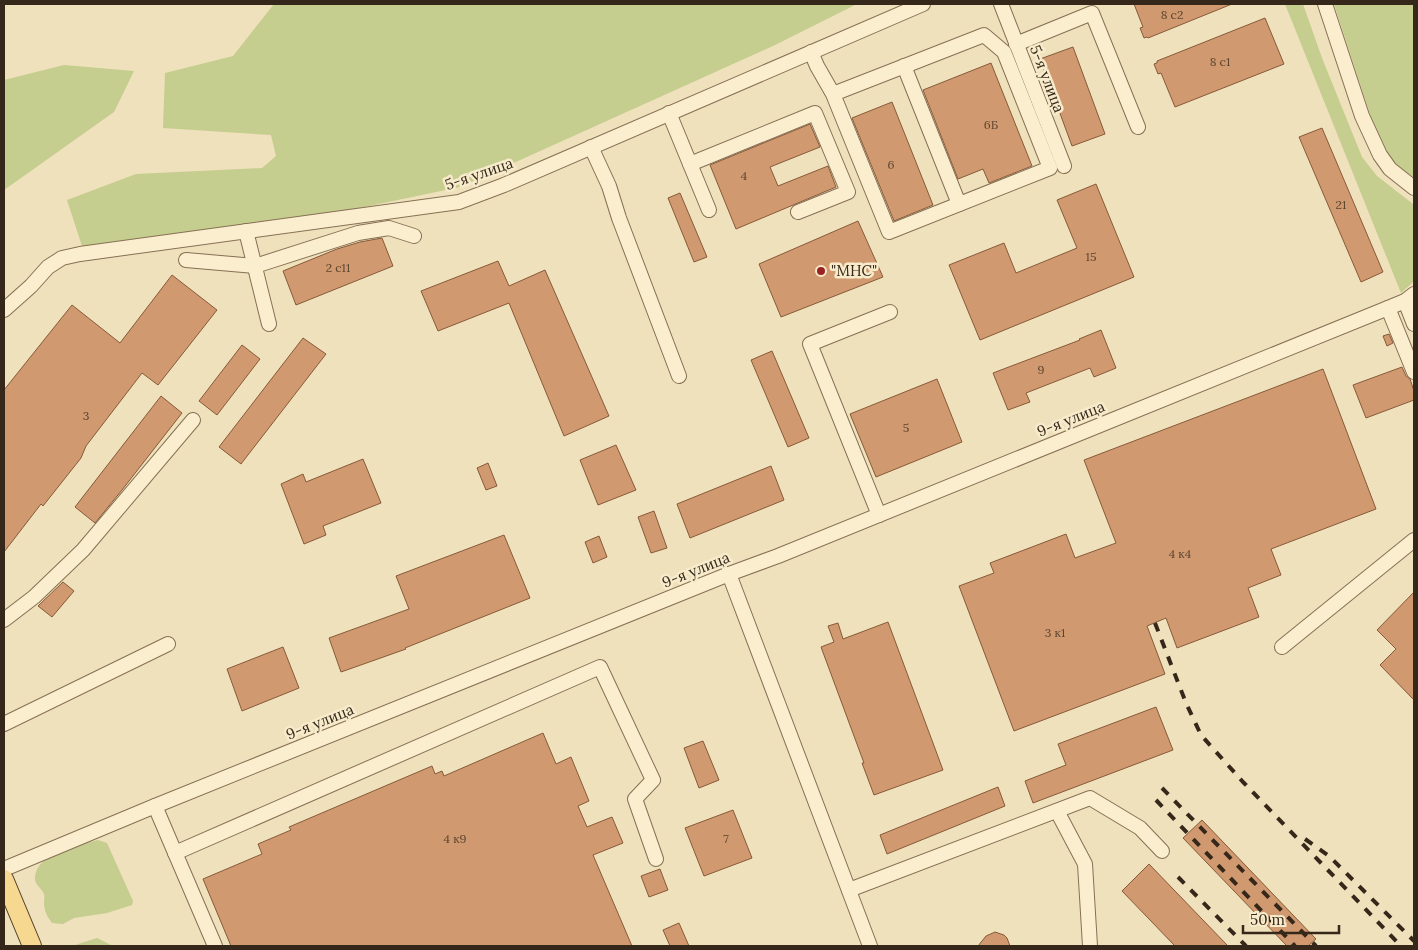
<svg xmlns="http://www.w3.org/2000/svg" width="1418" height="950" font-family="Lora,serif">
  <style>
    .green { fill: #c5cd8f }
    .building { fill: #d0996f; stroke: #875a39 }
    .lines { fill: none; stroke-linecap: round; stroke-linejoin: round }
    .minor-casing { stroke: #877055; stroke-width: 16 }
    .major-casing { stroke: #543e2a; stroke-width: 20 }
    .minor { stroke: #faeece; stroke-width: 14 }
    .major { stroke: #f6d890; stroke-width: 18 }
    .rail { stroke: #35281a; stroke-width: 4; stroke-dasharray: 9 9; stroke-linecap: butt }
    .poi-dot { fill: #992322; stroke: #f7ebcb; stroke-width: 2 }
    .labels { text-anchor: middle; stroke-width: 5; stroke-linejoin: round; paint-order: stroke }
    .number-label { font-size: 12px; fill: #5c442f }
    .street-label { font-size: 15px; fill: #35281a; stroke: #f7ebcb }
    .poi-label { font-size: 15px; fill: #35281a; stroke: #f7ebcb; text-anchor: start }
  </style>
  <rect width="100%" height="100%" fill="#efe1bb"/>
  <g class="green">
    <path d="M274,4H857L773,46L460,187L350,210L82,246L67,200L136,174L262,168L276,156L271,135L163,128L165,73L233,56Z"/>
    <path d="M1285,4H1303L1322,58L1362,157L1377,176L1413,204L1414,207V281L1401,293Z"/>
    <path d="M1334,4H1414V177L1396,166L1378,139Z"/>
    <path d="M64,65L134,71L114,112L4,190V80Z"/>
    <path d="M98,840L107,843L133,901L132,905L107,913L74,918L63,924L52,923C47,916 44,911 44,902C44,899 45,897 44,894C42,888 34,885 35,877C37,853 79,845 98,840Z"/>
    <path d="M97,938L113,946H72Z"/>
  </g>
  <g class="building">
    <path d="M1134,4H1232L1148,38L1147,37L1144,38L1140,28L1143,27Z"/>
    <path d="M1265,18L1284,64L1175,107L1161,73L1158,74L1154,64L1157,63V61Z"/>
    <path d="M1073,47L1105,134L1072,146L1040,59Z"/>
    <path d="M991,63L1032,166L989,183L983,169L958,179L923,90Z"/>
    <path d="M892,102L933,205L894,221L852,118Z"/>
    <path d="M810,124L820,147L770,167L778,186L828,166L836,187L736,229L710,165Z"/>
    <path d="M1322,128L1383,272L1361,282L1299,137Z"/>
    <path d="M1096,184L1134,277L980,340L949,265L1004,243L1016,273L1077,248L1057,200Z"/>
    <path d="M680,193L707,257L694,262L668,198Z"/>
    <path d="M858,221L883,277L781,317L759,264Z"/>
    <path d="M382,238L393,266L296,305L283,271L337,249L360,242Z"/>
    <path d="M498,261L509,286L545,270L609,416L564,436L509,303L438,331L421,291Z"/>
    <path d="M172,275L217,310L158,385L142,373L86,446L81,458L43,506L41,504L4,552V390L72,305L120,343Z"/>
    <path d="M1101,330L1116,368L1094,377L1090,368L1026,393L1030,402L1008,410L993,373L1080,340L1079,339Z"/>
    <path d="M1389,334L1393,343L1387,346L1383,336Z"/>
    <path d="M303,338L326,354L241,464L219,447Z"/>
    <path d="M242,345L260,359L217,415L199,401Z"/>
    <path d="M772,351L809,438L788,447L751,360Z"/>
    <path d="M1402,367L1406,376L1410,379L1414,391V400L1366,418L1353,385Z"/>
    <path d="M1323,369L1376,509L1271,549L1281,575L1248,588L1259,617L1177,648L1166,618L1147,626L1165,674L1014,731L959,586L994,573L990,563L1066,534L1075,558L1116,543L1084,460Z"/>
    <path d="M937,379L962,442L876,477L850,414Z"/>
    <path d="M161,396L182,413L122,490L95,523L75,507Z"/>
    <path d="M616,445L636,490L598,505L580,460Z"/>
    <path d="M363,459L381,503L323,526L326,535L304,544L281,484L303,474L306,482Z"/>
    <path d="M488,463L497,486L486,490L477,468Z"/>
    <path d="M771,466L784,500L690,538L677,504Z"/>
    <path d="M654,511L667,548L651,553L638,517Z"/>
    <path d="M504,535L530,598L405,648L406,649L341,672L329,638L409,609L396,576Z"/>
    <path d="M599,536L607,557L593,563L585,542Z"/>
    <path d="M63,582L74,591L52,617L38,606Z"/>
    <path d="M1414,592V700L1380,665L1396,649L1377,630Z"/>
    <path d="M888,622L943,770L874,795L862,763H864L821,647L834,642L828,626L838,623L843,639Z"/>
    <path d="M283,647L299,688L242,711L227,669Z"/>
    <path d="M1156,707L1173,750L1033,803L1025,781L1066,765L1058,744Z"/>
    <path d="M543,733L556,764L571,757L589,801L578,806L587,827L612,817L623,843L593,855L632,946H231L203,879L262,854L258,844L291,830L289,827L432,766L435,774L442,771L444,776Z"/>
    <path d="M703,741L719,780L699,788L684,748Z"/>
    <path d="M998,787L1005,806L887,854L880,835Z"/>
    <path d="M733,810L752,858L704,876L685,828Z"/>
    <path d="M1202,820L1316,939L1308,946H1287L1183,838Z"/>
    <path d="M1149,864L1228,946H1175L1122,891Z"/>
    <path d="M660,869L668,890L649,897L641,876Z"/>
    <path d="M679,923L689,946H670L663,930Z"/>
    <path d="M995,932L1004,935L1007,938L1010,946H978L986,936Z"/>
  </g>
  <g class="lines">
    <defs>
      <g id="minor">
        <path d="M1001,4L1064,166"/>
        <path d="M1325,4L1362,116L1380,155L1390,169L1414,188"/>
        <path d="M1016,44L1092,13L1138,127"/>
        <path d="M811,52L817,66L833,94L984,35L1004,52L1050,168L889,232L833,94"/>
        <path d="M904,66L959,204"/>
        <path d="M669,113L709,210"/>
        <path d="M591,147L609,186L619,218L679,376"/>
        <path d="M690,164L815,113L848,192L798,212"/>
        <path d="M246,231L269,324"/>
        <path d="M186,260L255,266L358,233L389,228L414,236"/>
        <path d="M1405,301L1414,324"/>
        <path d="M1388,308L1414,372"/>
        <path d="M4,310L31,286L48,267L62,258L80,254L459,202L504,185L923,4"/>
        <path d="M879,515L810,344L890,312"/>
        <path d="M729,574L870,946"/>
        <path d="M4,620L34,597L83,550L193,420"/>
        <path d="M1282,647L1414,540"/>
        <path d="M4,724L168,644"/>
        <path d="M155,806L215,946"/>
        <path d="M1057,811L1085,864L1090,946"/>
        <path d="M175,853L600,667L653,780L635,799L656,859"/>
        <path d="M4,869L155,806L729,574L778,556L1388,308L1405,301L1414,294"/>
        <path d="M849,890L1090,798L1140,828L1162,851"/>
      </g>
      <path id="major" d="M4,879L32,946"/>
    </defs>
    <use href="#minor" class="minor-casing"/>
    <use href="#major" class="major-casing"/>
    <use href="#minor" class="minor"/>
    <use href="#major" class="major"/>
    <g class="rail">
      <path d="M1155,623L1186,703L1201,735L1243,782L1401,946"/>
      <path d="M1162,788L1316,946"/>
      <path d="M1156,800L1295,946"/>
      <path d="M1305,839L1329,856L1414,941"/>
      <path d="M1178,877L1246,946"/>
    </g>
  </g>
  <circle class="poi-dot" cx="821" cy="271" r="5"/>
  <g class="labels">
    <g class="number-label">
      <text x="1172" y="19">8 с2</text>
      <text x="1220" y="66">8 с1</text>
      <text x="991" y="129">6Б</text>
      <text x="891" y="169">6</text>
      <text x="744" y="180">4</text>
      <text x="1341" y="209">21</text>
      <text x="1091" y="261">15</text>
      <text x="338" y="272">2 с11</text>
      <text x="1041" y="374">9</text>
      <text x="86" y="420">3</text>
      <text x="906" y="432">5</text>
      <text x="1180" y="558">4 к4</text>
      <text x="1055" y="637">3 к1</text>
      <text x="455" y="843">4 к9</text>
      <text x="726" y="843">7</text>
    </g>
    <g class="street-label">
      <text transform="translate(1047 79) rotate(69)" y="5">5-я улица</text>
      <text transform="translate(479 174) rotate(-19)" y="5">5-я улица</text>
      <text transform="translate(1071 419) rotate(-22)" y="5">9-я улица</text>
      <text transform="translate(696 570) rotate(-22)" y="5">9-я улица</text>
      <text transform="translate(320 722) rotate(-22)" y="5">9-я улица</text>
    </g>
    <g class="poi-label">
      <text x="831" y="276">"МНС"</text>
    </g>
  </g>
  <rect width="1418" height="950" fill="none" stroke="#35281a" stroke-width="10"/>
  <path d="M1243 925v8h96v-8" fill="none" stroke="#35281a" stroke-width="2.5"/>
  <text x="1250" y="925" font-size="15" fill="#35281a" stroke="#f7ebcb" stroke-width="4" paint-order="stroke">50 m</text>
</svg>
